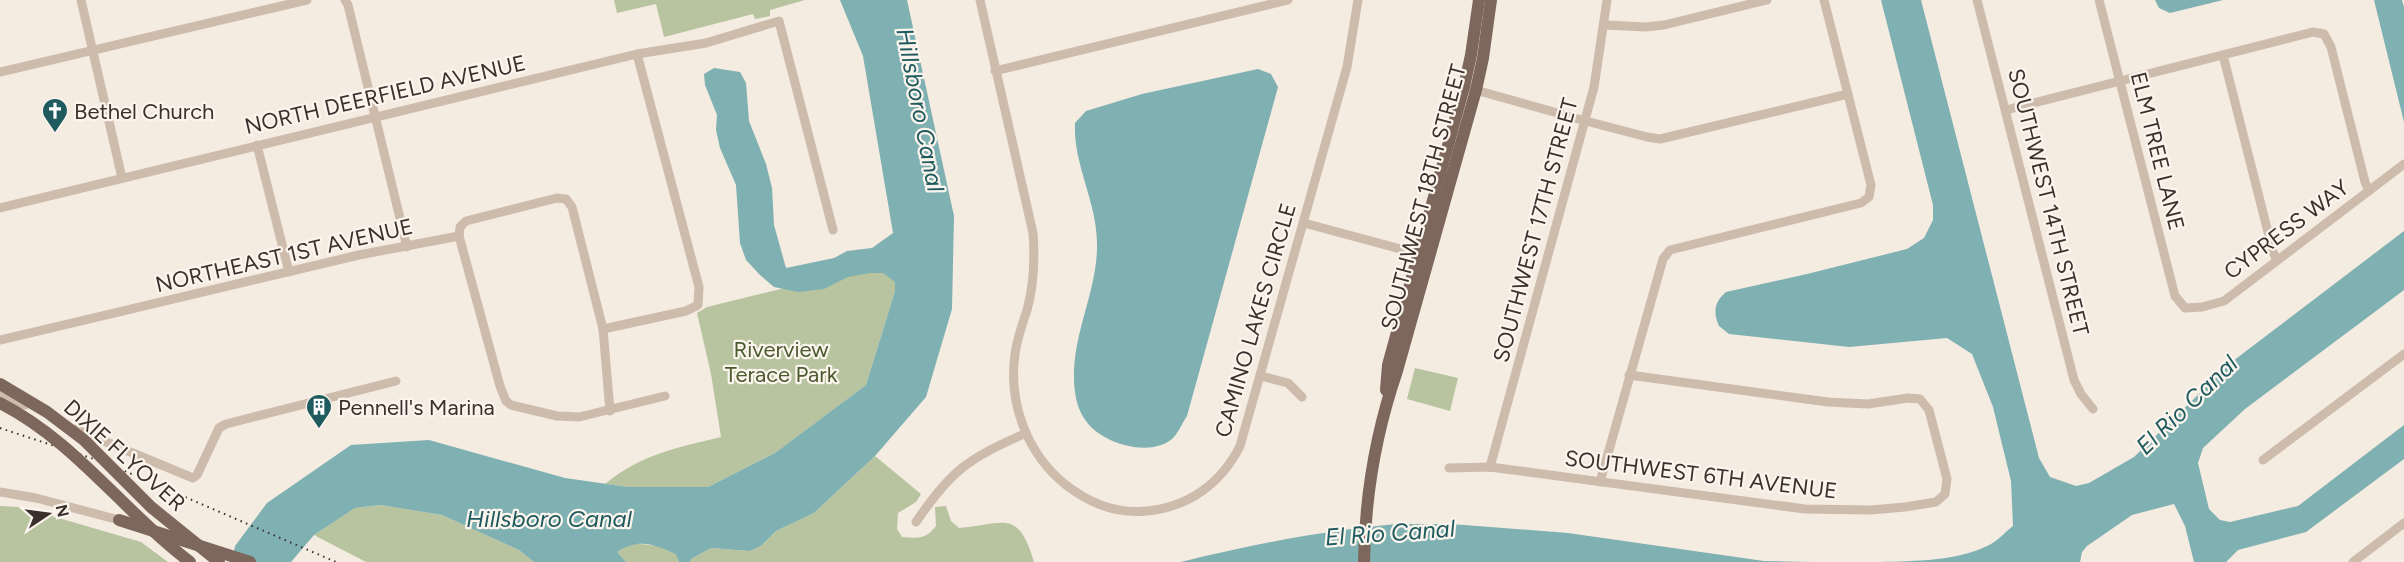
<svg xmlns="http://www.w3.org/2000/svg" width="2404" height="562" font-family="Figtree,sans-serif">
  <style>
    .green { fill: #b8c4a0 }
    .water { fill: #7fb0b2 }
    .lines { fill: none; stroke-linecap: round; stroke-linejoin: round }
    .minor { stroke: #cdbbac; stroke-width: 9 }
    .major { stroke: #7d675c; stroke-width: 12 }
    .rail { stroke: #3b302b; stroke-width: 2; stroke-dasharray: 1.5 4.5; stroke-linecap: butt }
    .major-bridge { stroke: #7d675c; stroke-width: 12 }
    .labels { text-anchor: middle; stroke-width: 4.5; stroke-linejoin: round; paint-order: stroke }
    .street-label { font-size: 22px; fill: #3b302b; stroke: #fbf5ee }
    .poi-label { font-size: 22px; fill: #3b302b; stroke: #fbf5ee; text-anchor: start }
    .park-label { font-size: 22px; fill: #4a5a2e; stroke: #fbf5ee }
    .water-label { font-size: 24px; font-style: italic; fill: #1f5a5e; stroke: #fbf5ee }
  </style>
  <rect width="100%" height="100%" fill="#f4ebe1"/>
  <g class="green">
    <path d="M614,0H805L770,10V16L755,19L753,14L664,37L656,4L617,13Z"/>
    <path d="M895,261V291L866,385L775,453L708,487H628L605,484C642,454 676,448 721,437L711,374L697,313L707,307Z"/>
    <path d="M1415,368L1458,378L1450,411L1407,399Z"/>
    <path d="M875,456L921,494L916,502L898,513L897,529L902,537C918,538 925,540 936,526L935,507L946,506L951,521L959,528C1005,524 1018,508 1034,562H690L691,559L711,548L750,551L761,546L776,531L814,513Z"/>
    <path d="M382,505L442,515L519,550L534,562H366L314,535L355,508Z"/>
    <path d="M0,506L21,507L141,542L168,562H0Z"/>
    <path d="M632,543L658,546L677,554L679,562H626L617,552Z"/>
  </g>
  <g class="water">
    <path d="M840,0H907L954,216L952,309L926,397L875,456L814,513L776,531L761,546L750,551L711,548L691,559L690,562H679L676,554C653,544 639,538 617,552L626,562H534L519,550L442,515L381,505L355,508L314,535L291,562H232L235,546L267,503L351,445L429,440L565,478L628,487H708L775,453L866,385L895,291V282L883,273H870L848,277L824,289L798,292L774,287L760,275L746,260L740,243L736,185L720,148L716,130L717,115L705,85L704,74L714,68L740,72L746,83L749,121L766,164L772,188L774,225L786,268L834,258L847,251L872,248L893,233L891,221L863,56Z"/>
    <path d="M1881,0H1921L2039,458L2050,477L2076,486L2089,483L2134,457L2233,361L2404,231V290L2245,409L2203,448L2198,463L2209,509L2220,520L2230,522L2298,506L2404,425V459L2306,532L2238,550L2226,562H2194L2185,526L2174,504L2132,515L2087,546L2082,552L2080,562H1881C1915,561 1956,561 1987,546C1997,542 2005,532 2013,526L2011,481L1993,407L1972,354L1947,338L1849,347L1729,334L1719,326C1713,313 1714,302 1726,292L1807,274L1907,249L1924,238L1933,220V205Z"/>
    <path d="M2155,0H2223L2170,13L2159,8Z"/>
    <path d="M2374,0H2402L2404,7V122Z"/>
    <path d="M1258,69L1271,74L1278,87L1187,416C1182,423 1178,434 1172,439C1149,458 1101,443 1086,421C1077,410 1074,392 1074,378C1073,332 1098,289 1097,243C1097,202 1073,164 1075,123L1086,111L1142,94Z"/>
    <path d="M1396,524H1451L1568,533L1764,561L1810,562H1181C1254,544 1321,531 1396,524Z"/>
  </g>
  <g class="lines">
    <g class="minor">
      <path d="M81,0L122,178"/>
      <path d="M345,0L348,5L407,247"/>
      <path d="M980,0L1033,233C1035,259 1034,285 1027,310C1022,325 1017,339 1015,354C1008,403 1027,454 1066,485C1089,503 1117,514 1147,511C1188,507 1221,484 1240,446L1347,67L1358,0"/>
      <path d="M1977,0L2074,380L2081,394L2093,409"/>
      <path d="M2099,0L2175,296L2185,308L2202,307L2224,301L2404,164"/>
      <path d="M1605,25L1646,27L1664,25L1767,0"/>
      <path d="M2223,55L2273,252L2277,260"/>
      <path d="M995,71L1288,0"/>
      <path d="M0,72L307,0"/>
      <path d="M1472,89L1586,121L1647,137L1660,139L1848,94"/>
      <path d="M2006,110L2313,32L2324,34L2331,47L2365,182L2369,191"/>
      <path d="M257,145L289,272"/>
      <path d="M0,208L637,54L706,43L779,21L833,230"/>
      <path d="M1304,223L1423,255"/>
      <path d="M459,236L500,386L506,401L511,405L557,416L579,417L665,396"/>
      <path d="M603,329L686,311L698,305L699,287L637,54"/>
      <path d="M0,340L359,255L459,236L460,227L466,221L557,198L566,199L572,207L603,329L610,411"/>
      <path d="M1261,376L1288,383L1302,397"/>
      <path d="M0,393L25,405"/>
      <path d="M75,429L193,478L197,475L219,428L226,424L396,381"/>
      <path d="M2263,460L2404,354"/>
      <path d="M1490,467L1594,87L1607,0"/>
      <path d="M1449,468L1490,467L1805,509L1871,510L1905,507L1936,502L1945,494L1947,479L1929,410L1920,399L1908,398L1868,404L1828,402L1629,375"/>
      <path d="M1600,482L1663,259L1670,250L1861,203L1869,197L1871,185L1824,0"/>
      <path d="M0,492L36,498L119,520"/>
      <path d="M916,522C952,469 968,459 1026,433"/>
      <path d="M2353,562L2404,523"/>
    </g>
    <g class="major">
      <path d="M1386,390L1388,365L1464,87L1471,55L1479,0"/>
      <path d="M119,520L250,562"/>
      <path d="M1364,562C1365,497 1376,432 1397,371L1476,90L1483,58L1491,0"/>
    </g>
    <path class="rail" d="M0,428L106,463L336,562"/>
    <g class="major-bridge">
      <path d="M0,384L47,412L84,440L151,507L219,562"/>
      <path d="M0,403C75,441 124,512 190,562"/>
    </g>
  </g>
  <defs>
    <symbol id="church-pin" viewBox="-11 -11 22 30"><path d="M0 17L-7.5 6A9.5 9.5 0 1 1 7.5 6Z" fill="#1f5a5e" stroke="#fbf5ee"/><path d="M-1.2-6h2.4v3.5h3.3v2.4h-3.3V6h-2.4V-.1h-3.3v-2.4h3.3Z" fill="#fff"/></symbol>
    <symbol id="building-pin" viewBox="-11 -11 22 30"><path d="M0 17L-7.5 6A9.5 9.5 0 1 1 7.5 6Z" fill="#1f5a5e" stroke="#fbf5ee"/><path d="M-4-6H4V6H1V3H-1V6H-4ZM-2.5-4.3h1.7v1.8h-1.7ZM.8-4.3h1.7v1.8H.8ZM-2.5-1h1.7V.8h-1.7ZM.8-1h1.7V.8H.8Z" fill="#fff"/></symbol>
  </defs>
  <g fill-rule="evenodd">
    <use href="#church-pin" x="40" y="96" width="30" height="40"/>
    <use href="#building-pin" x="304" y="392" width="30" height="40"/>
  </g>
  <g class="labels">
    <g class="street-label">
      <text transform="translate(385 94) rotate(-13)" y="8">NORTH DEERFIELD AVENUE</text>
      <text transform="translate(2158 151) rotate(76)" y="8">ELM TREE LANE</text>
      <text transform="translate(1423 197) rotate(-75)" y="8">SOUTHWEST 18TH STREET</text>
      <text transform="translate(2049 202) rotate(76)" y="8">SOUTHWEST 14TH STREET</text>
      <text transform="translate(2286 229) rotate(-37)" y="8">CYPRESS WAY</text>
      <text transform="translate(1535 230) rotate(-75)" y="8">SOUTHWEST 17TH STREET</text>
      <text transform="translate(284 255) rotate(-13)" y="8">NORTHEAST 1ST AVENUE</text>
      <text transform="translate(1255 320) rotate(-74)" y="8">CAMINO LAKES CIRCLE</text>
      <text transform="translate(125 455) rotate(42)" y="8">DIXIE FLYOVER</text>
      <text transform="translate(1701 474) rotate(7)" y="8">SOUTHWEST 6TH AVENUE</text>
    </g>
    <g class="poi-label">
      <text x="74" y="119">Bethel Church</text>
      <text x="338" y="415">Pennell's Marina</text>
    </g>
    <g class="park-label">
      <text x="781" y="357">Riverview<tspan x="781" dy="25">Terace Park</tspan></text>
    </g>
    <g class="water-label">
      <text transform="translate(920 110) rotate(79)" y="8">Hillsboro Canal</text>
      <text transform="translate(2187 405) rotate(-44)" y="8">El Rio Canal</text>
      <text x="549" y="527">Hillsboro Canal</text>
      <text transform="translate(1390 533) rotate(-4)" y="8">El Rio Canal</text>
    </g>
  </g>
  <g transform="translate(48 514) rotate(77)" stroke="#fbf5ee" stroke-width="4.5" paint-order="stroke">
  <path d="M0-4.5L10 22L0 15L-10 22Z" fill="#3b302b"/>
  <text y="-9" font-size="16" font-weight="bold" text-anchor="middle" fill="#3b302b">N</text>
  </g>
</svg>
